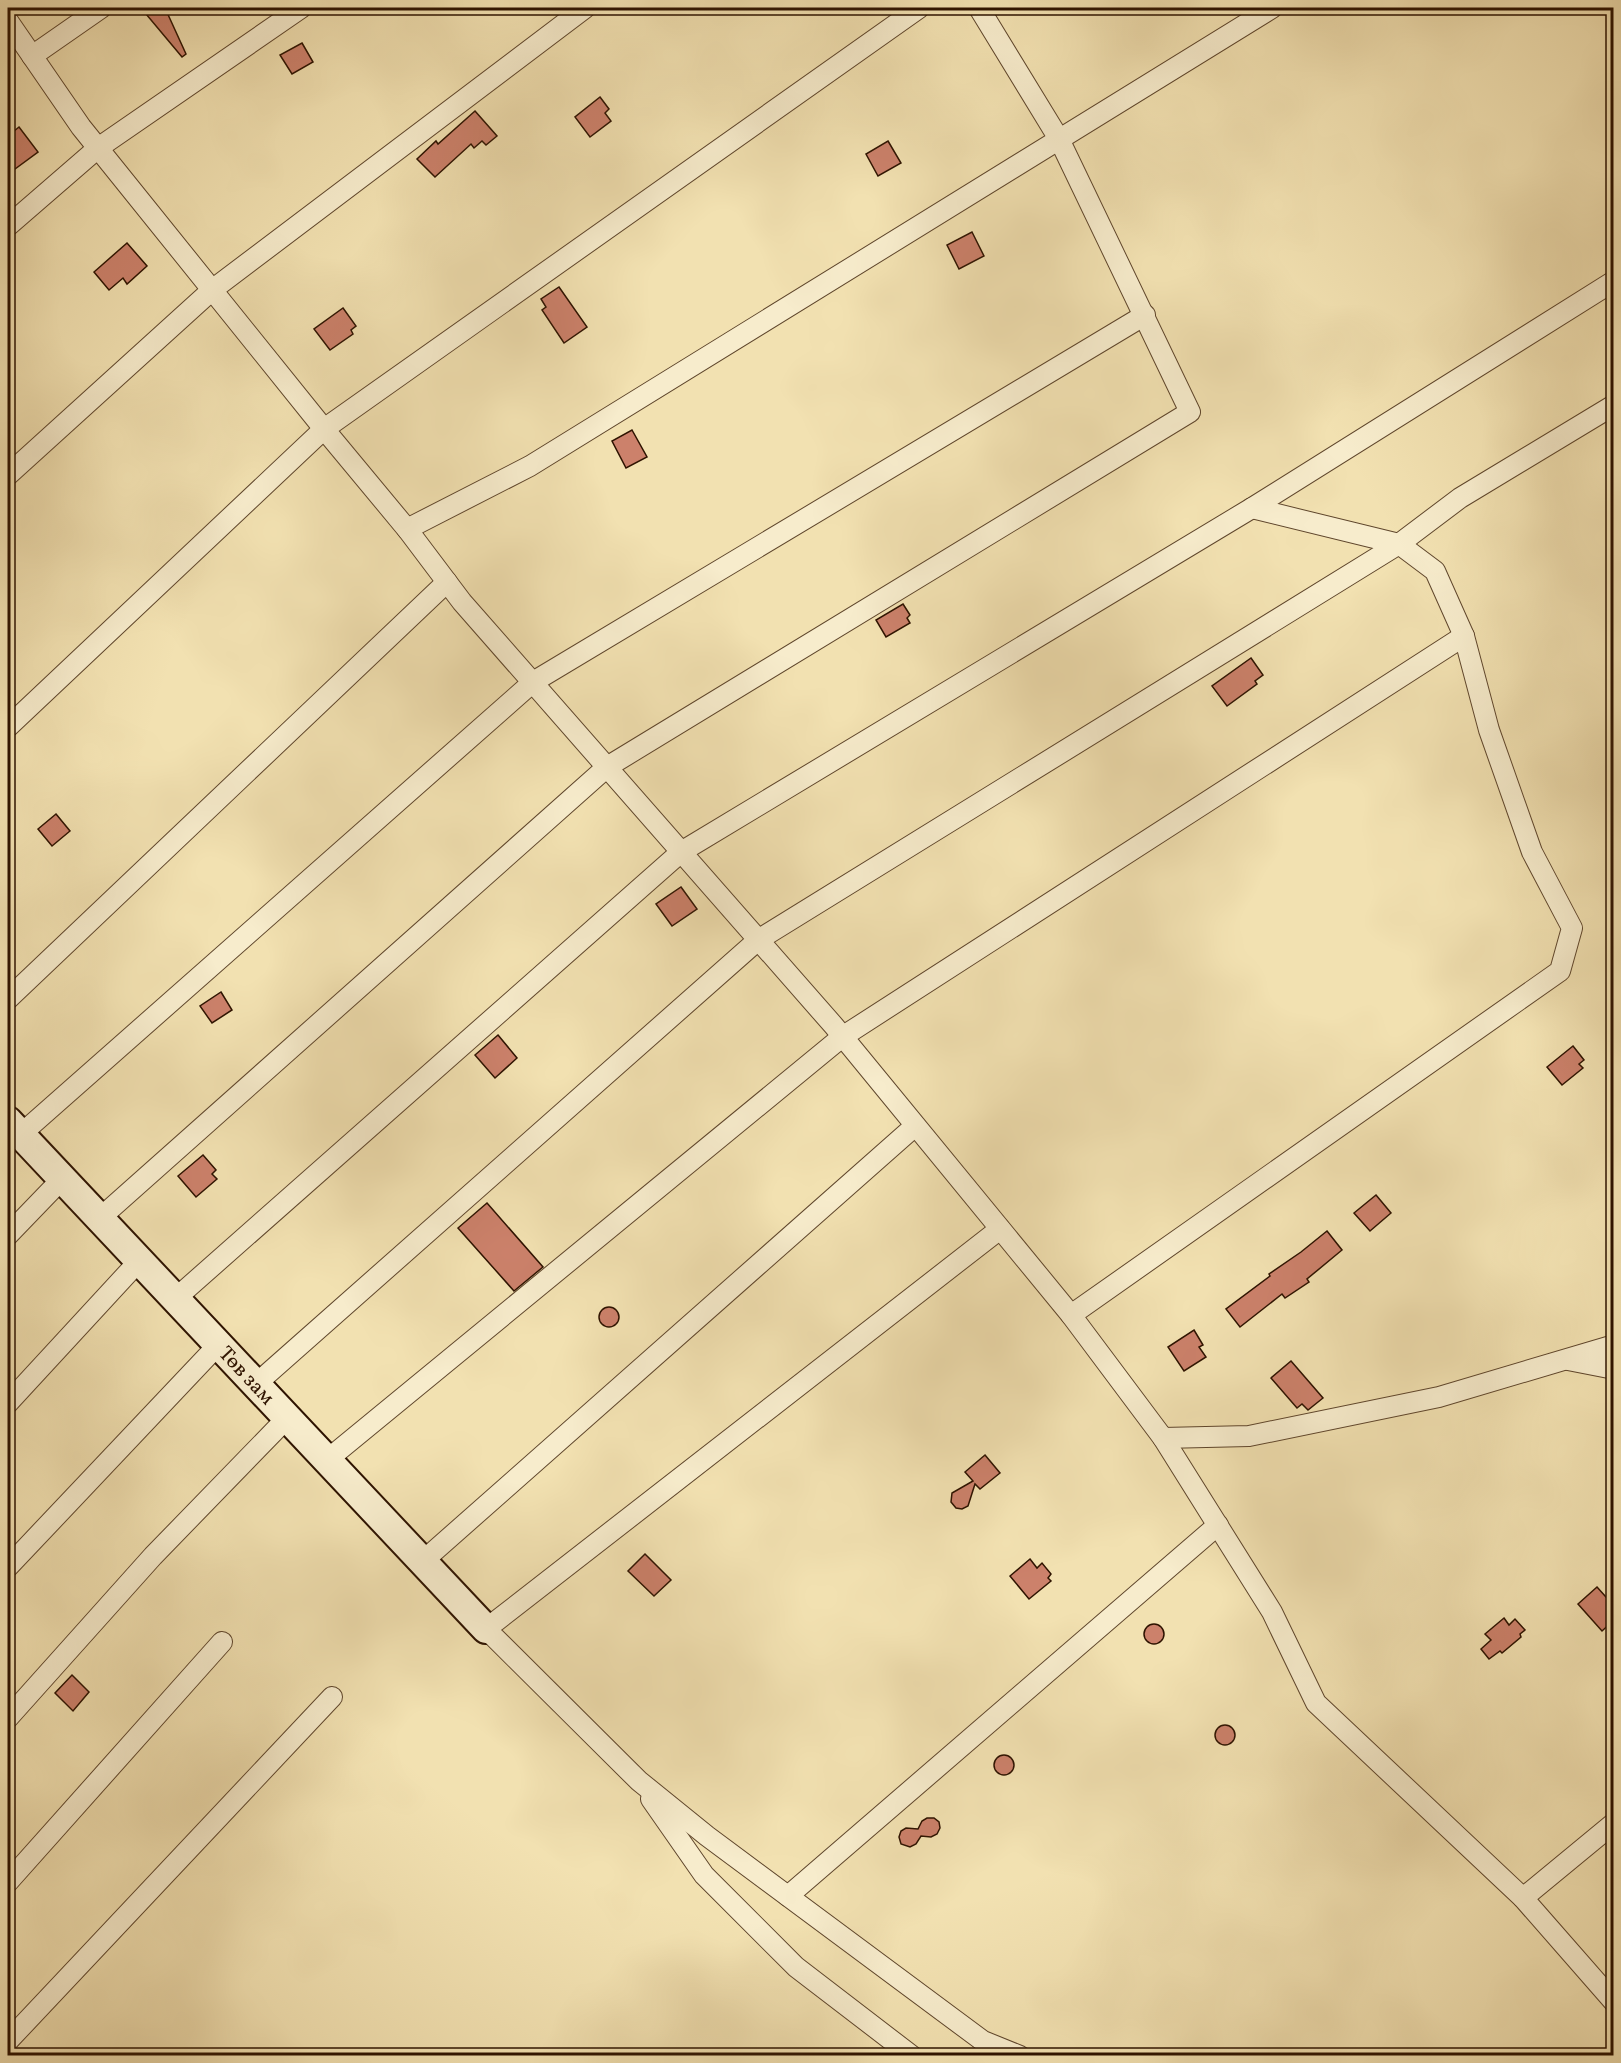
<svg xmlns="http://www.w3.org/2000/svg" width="1621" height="2063" font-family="Vollkorn,serif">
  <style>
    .building { fill: #cc816b; stroke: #2e1300; stroke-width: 1.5 }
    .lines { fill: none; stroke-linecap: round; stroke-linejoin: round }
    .street-casing { stroke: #5f462c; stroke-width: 22 }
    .secondary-casing { stroke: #2e1300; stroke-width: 32 }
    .street { stroke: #f7eccc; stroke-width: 20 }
    .secondary { stroke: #f7eccc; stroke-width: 28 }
    .labels { text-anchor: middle; stroke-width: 4.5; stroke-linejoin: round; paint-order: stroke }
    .street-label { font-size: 21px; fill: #2e1300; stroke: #f7eccc }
  </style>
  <rect width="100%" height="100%" fill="#f2e1b1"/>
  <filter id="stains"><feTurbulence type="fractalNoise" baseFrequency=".00333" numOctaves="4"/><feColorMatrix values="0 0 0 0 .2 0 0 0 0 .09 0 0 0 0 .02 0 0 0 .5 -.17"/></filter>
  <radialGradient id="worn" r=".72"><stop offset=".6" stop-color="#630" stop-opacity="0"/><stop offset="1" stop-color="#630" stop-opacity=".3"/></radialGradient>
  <g class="building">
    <path d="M141,8H165L186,54L182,57Z"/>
    <path d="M302,43L313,62L292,74L280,55Z"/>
    <path d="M600,97L609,109L605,113L611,121L590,137L575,117Z"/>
    <path d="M475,111L497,136L486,145L482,141L474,148L471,144L435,177L417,159L436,141L438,144Z"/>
    <path d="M19,127L38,152L15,169L8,159V136Z"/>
    <path d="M888,141L901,163L878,176L866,154Z"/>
    <path d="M972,232L984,256L959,269L947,245Z"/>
    <path d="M127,243L147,266L127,284L123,278L109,290L94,272Z"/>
    <path d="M559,287L587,327L564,343L542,310L546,307L541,299Z"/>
    <path d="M343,308L356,326L351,330L353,334L330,350L314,329Z"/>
    <path d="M632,430L647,457L626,468L612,441Z"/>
    <path d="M903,604L910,615L907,618L910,623L886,637L876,620Z"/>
    <path d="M1251,658L1263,675L1255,681L1257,684L1227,706L1212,686Z"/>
    <path d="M56,814L70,831L52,846L38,829Z"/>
    <path d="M681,887L697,909L672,926L656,904Z"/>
    <path d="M221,992L232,1010L212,1023L200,1006Z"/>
    <path d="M498,1035L517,1058L495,1078L475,1055Z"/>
    <path d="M1573,1046L1584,1060L1579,1064L1583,1068L1562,1085L1547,1067Z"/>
    <path d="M203,1155L216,1170L212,1174L217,1179L196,1197L178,1176Z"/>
    <path d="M1376,1195L1391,1213L1370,1231L1354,1213Z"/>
    <path d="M487,1203L543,1267L514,1291L458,1228Z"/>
    <path d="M1327,1231L1342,1250L1307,1279L1309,1282L1285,1298L1282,1294L1240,1327L1226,1309L1270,1276L1269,1274L1301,1252Z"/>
    <circle cx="609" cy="1317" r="10"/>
    <path d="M1194,1330L1203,1345L1199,1347L1206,1357L1184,1371L1168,1347Z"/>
    <path d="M1291,1361L1323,1398L1308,1410L1302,1404L1297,1408L1271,1378Z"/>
    <path d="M985,1455L1000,1473L980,1489L975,1484L968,1506L962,1509L956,1508L951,1502L952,1493L973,1481L965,1472Z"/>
    <path d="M645,1554L671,1580L654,1596L628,1571Z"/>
    <path d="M1030,1559L1037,1568L1042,1563L1051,1574L1048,1578L1051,1581L1029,1599L1010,1576Z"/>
    <path d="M1597,1587L1614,1606V1620L1602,1631L1578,1604Z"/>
    <path d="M1504,1618L1509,1625L1515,1619L1525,1630L1520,1634L1521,1637L1502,1653L1500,1651L1489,1659L1481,1649L1491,1640L1485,1634Z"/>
    <circle cx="1154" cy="1634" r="10"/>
    <path d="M72,1675L89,1692L73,1711L55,1693Z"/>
    <circle cx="1225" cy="1735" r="10"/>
    <circle cx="1004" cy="1765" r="10"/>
    <path d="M927,1818H934L939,1822L940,1828L937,1834L931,1837L921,1836L916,1844L910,1847L901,1844L899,1837L901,1831L906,1828L918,1829L922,1821Z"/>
  </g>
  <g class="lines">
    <defs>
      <g id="street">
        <path d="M8,21L81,127L324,429L407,529L462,602L834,1026L1071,1315L1163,1438L1249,1436L1439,1397L1614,1345"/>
        <path d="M32,56L101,8"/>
        <path d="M8,226L98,148L301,8"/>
        <path d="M8,475L212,290L585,8"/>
        <path d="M407,529L530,466L1272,8"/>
        <path d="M8,727L324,429L919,8"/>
        <path d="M8,999L447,582"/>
        <path d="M20,1135L533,682L1145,315"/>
        <path d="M99,1219L607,767L1190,412L1059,139L979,8"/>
        <path d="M1000,1229L486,1629L639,1781L707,1836L983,2041L1020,2056"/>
        <path d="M8,1235L62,1179"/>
        <path d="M175,1299L681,852L1252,508L1614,281"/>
        <path d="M1071,1315L1560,971L1572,928L1532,852L1489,730L1464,636L1435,571L1399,544L1252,508"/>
        <path d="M1568,1360L1614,1369"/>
        <path d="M256,1384L758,940L1399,544L1460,498L1614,405"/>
        <path d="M8,1403L139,1261"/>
        <path d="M1163,1438L1272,1612L1316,1703L1523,1898L1614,2002"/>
        <path d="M327,1460L842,1037L1464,636"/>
        <path d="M423,1561L915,1126"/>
        <path d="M8,1567L218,1345"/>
        <path d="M8,1718L153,1556L287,1418"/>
        <path d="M651,1799L704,1875L796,1967L912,2056"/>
        <path d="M8,1882L222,1642"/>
        <path d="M788,1896L1218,1525"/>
        <path d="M1523,1898L1614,1823"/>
        <path d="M8,2041L332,1697"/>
      </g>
      <path id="secondary" d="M8,1121L486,1629"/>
    </defs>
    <use href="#street" class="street-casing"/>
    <use href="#secondary" class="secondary-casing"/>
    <use href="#street" class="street"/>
    <use href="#secondary" class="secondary"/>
  </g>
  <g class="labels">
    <g class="street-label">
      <text transform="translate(247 1375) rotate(47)" y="7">Төв зам</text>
    </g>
  </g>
  <rect width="1621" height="2063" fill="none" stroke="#f2e1b1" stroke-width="30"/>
  <rect x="9" y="9" width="1603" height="2045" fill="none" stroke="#2e1300" stroke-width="3"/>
  <rect x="15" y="15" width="1591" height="2033" fill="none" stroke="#2e1300" stroke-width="1.5"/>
  <rect width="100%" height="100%" filter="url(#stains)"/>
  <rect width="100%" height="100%" fill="url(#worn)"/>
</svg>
